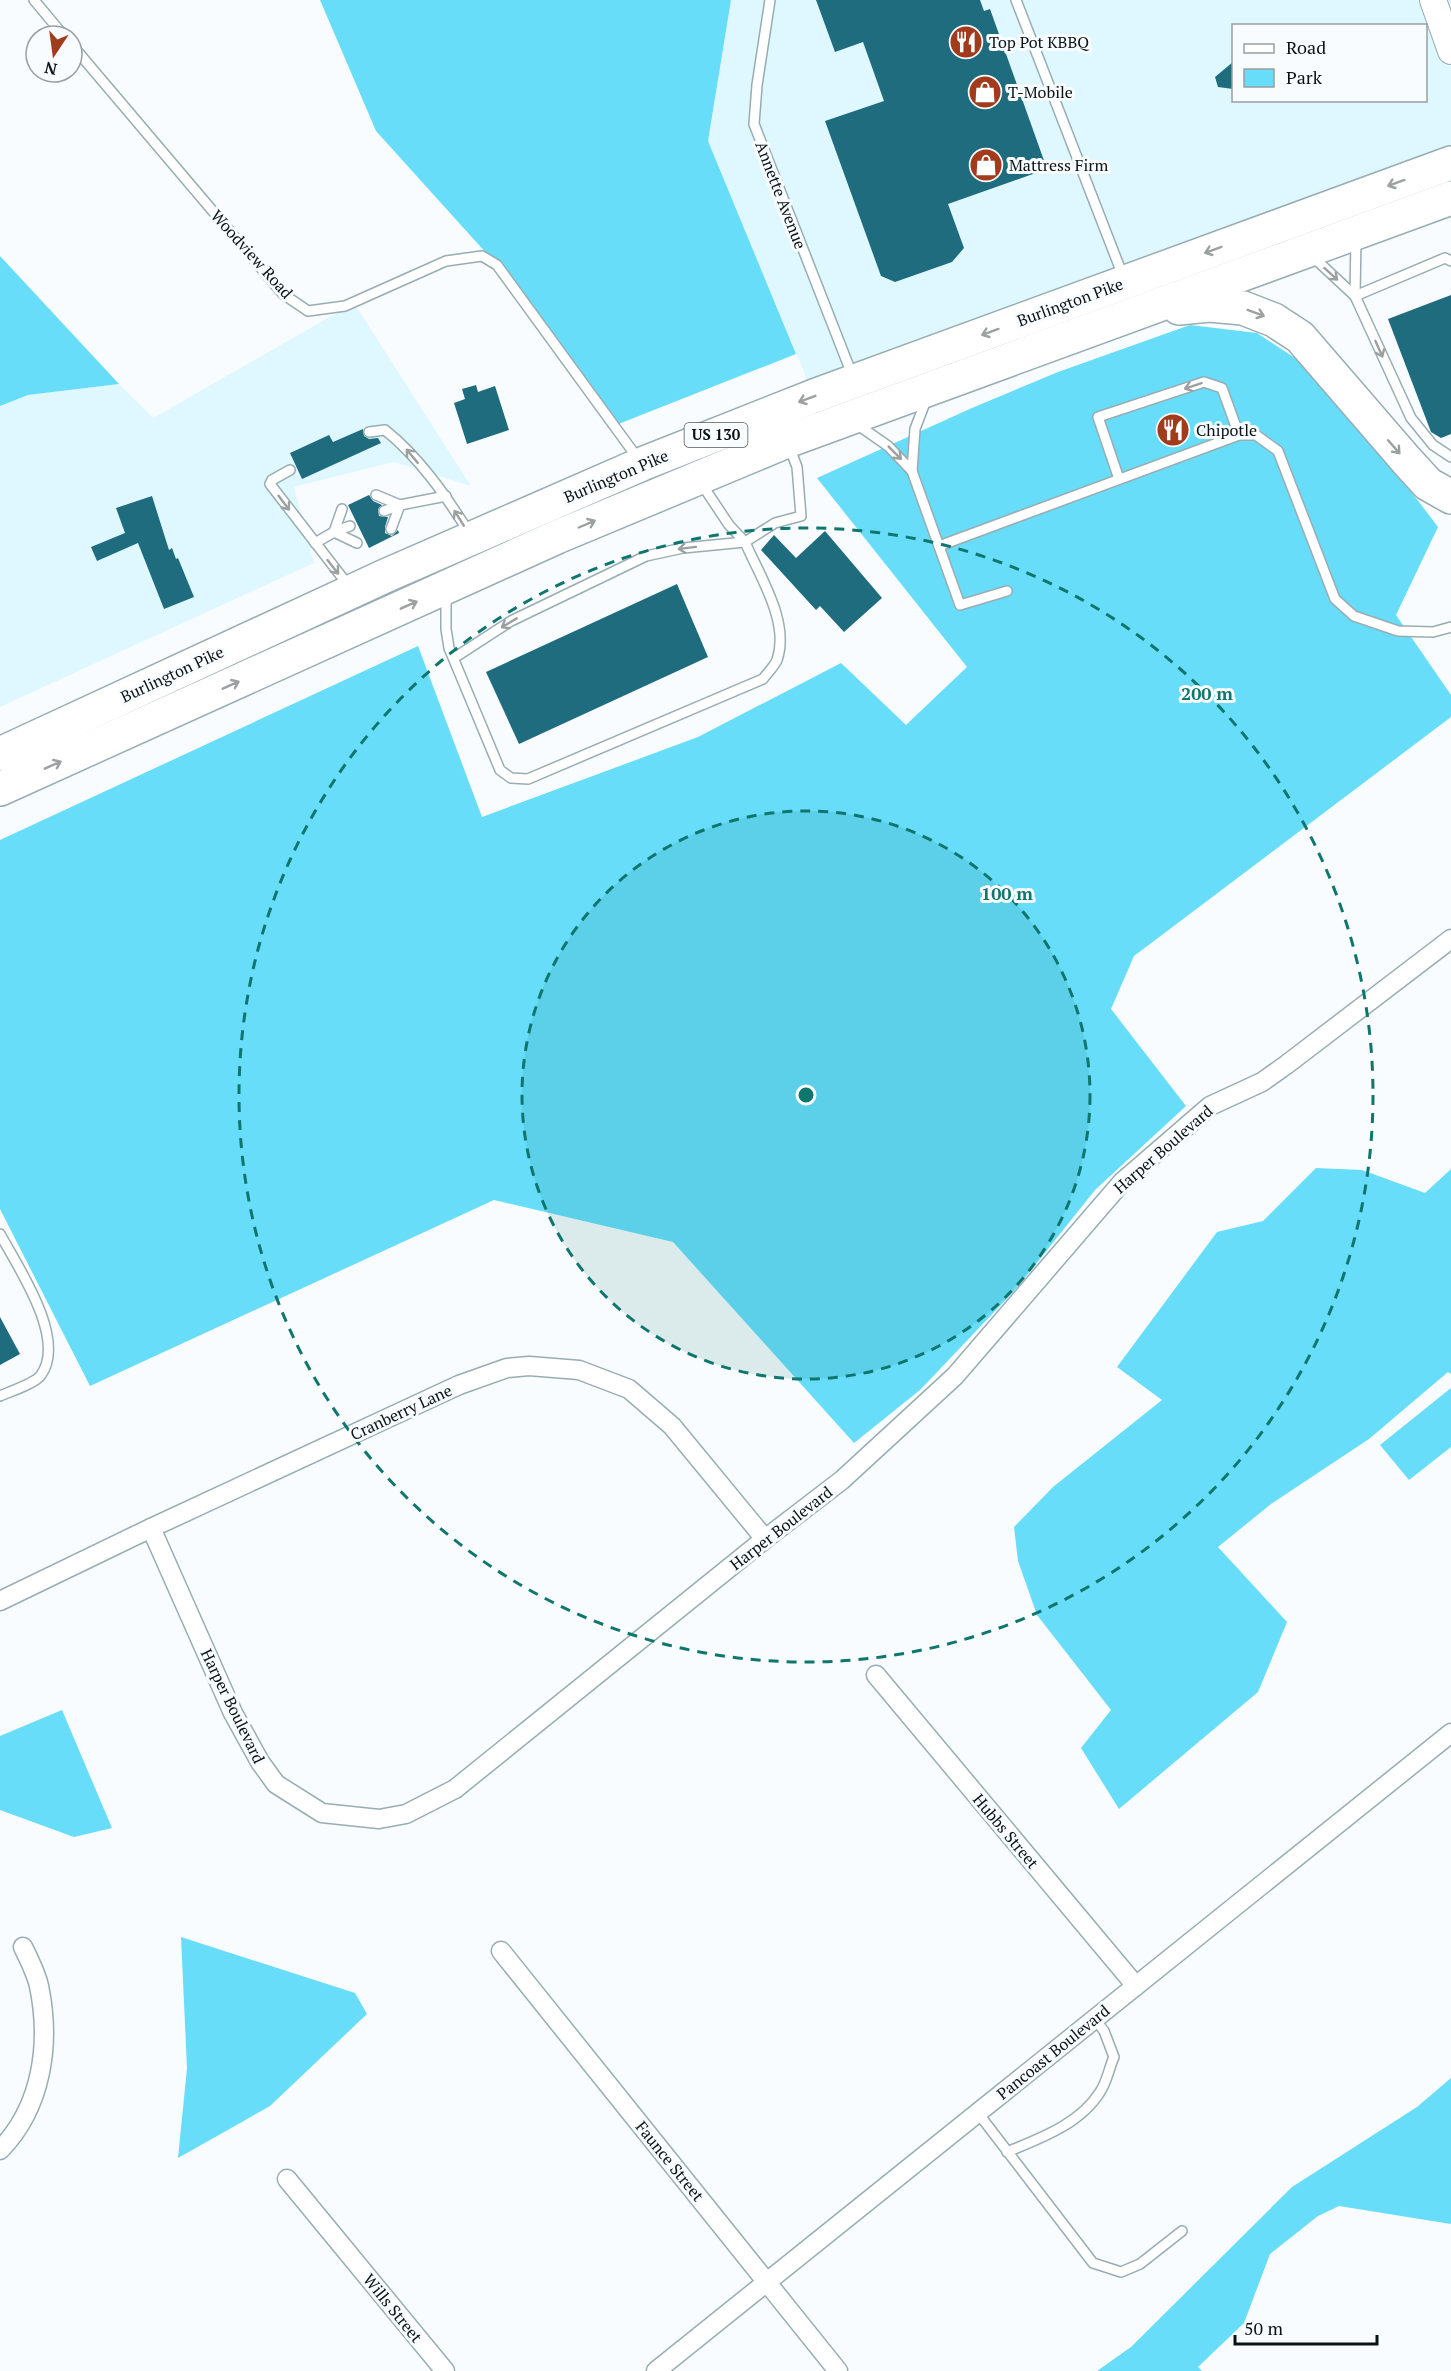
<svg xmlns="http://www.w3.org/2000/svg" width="1451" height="2371" font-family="'PT Serif',serif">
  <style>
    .built { fill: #dff8ff; fill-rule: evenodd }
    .green { fill: #67ddfa }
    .building { fill: #1e6c7d }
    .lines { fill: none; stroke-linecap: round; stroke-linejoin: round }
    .lane-casing { stroke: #98adb2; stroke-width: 12 }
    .street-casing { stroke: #98adb2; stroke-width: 21 }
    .secondary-casing { stroke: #98adb2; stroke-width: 28 }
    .highway-casing { stroke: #98adb2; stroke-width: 36 }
    .lane { stroke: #fff; stroke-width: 9 }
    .street { stroke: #fff; stroke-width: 18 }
    .secondary { stroke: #fff; stroke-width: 26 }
    .highway { stroke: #fff; stroke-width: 33 }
    .oneway { stroke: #9da0a1 }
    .ring { fill: none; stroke: #0f766e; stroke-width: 3; stroke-dasharray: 10 8 }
    .labels { text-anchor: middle; stroke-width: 6; stroke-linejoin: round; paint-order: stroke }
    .shield { fill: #f8fcfe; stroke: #51585a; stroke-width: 1.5 }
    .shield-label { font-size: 15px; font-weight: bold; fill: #0a1214 }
    .poi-label { font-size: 16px; fill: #0a1214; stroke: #f8fcfe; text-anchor: start }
    .street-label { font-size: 16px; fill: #0a1214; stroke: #f8fcfe }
    .centre { fill: #0f766e; stroke: #f8fcfe; stroke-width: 3 }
    .ring-label { font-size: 18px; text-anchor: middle; font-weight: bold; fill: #0f766e; stroke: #f8fcfe; stroke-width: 6; stroke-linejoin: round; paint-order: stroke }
  </style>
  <rect width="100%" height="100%" fill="#f8fcfe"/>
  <g class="built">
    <path d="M731,0H1451V163L814,396L708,141ZM1234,26H1426V100H1234Z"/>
    <path d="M354,303L471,486L394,462L294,487L314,563L0,707V406L28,395L119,384L153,418Z"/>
  </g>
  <g class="green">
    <path d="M320,0H731L708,141L796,354L616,425L497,265L376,131Z"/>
    <path d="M0,256L119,384L28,395L0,406Z"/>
    <path d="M1190,325L1257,333L1310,368L1371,439L1438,527L1396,615L1451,695V717L1134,956L1111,1009L1186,1106L1095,1190L1016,1289L920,1390L854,1443L673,1242L494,1200L90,1386L0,1209V840L418,646L482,817L698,737L841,663L906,725L967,667L817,478L972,408L1058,372Z"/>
    <path d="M1316,1168L1362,1170L1425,1193L1451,1169V1374L1448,1372L1369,1439L1271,1504L1218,1547L1287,1622L1258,1692L1119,1809L1081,1748L1111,1710L1037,1615L1018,1561L1014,1527L1053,1487L1162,1400L1117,1367L1217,1232L1263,1221Z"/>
    <path d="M1451,1388V1447L1409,1480L1380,1445Z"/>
    <path d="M62,1710L112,1828L74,1837L0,1810V1736Z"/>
    <path d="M181,1937L355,1993L367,2014L270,2106L178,2158L187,2068Z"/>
    <path d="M1451,2078V2224L1339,2206L1318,2216L1270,2254L1244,2323L1198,2367L1202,2371H1097L1131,2347L1292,2187L1417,2107Z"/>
  </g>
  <g class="building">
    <path d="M816,0H980L984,11L990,9L1047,169L948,204L964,248L952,262L895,282L881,276L825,121L884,101L863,42L835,52Z"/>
    <path d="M1233,62V89L1218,87L1215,77Z"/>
    <path d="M1451,295V434L1441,438L1431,432L1388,319Z"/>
    <path d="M476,385L478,392L495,386L509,430L467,444L454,403L465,399L462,389Z"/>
    <path d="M363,429L364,436L369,439L378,438L381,443L302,479L290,453L329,435L333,442Z"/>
    <path d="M369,495L373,501L382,505L378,509L379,516L388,517L385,527V533L392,536L398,530L399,533L369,548L348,505Z"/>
    <path d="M152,496L169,550L172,548L176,559L178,558L194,597L164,609L138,543L97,561L91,547L125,533L116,508Z"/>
    <path d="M825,531L882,598L844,632L820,606L816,610L761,550L774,535L796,558Z"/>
    <path d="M677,584L708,657L519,744L486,672Z"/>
    <path d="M0,1317L20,1354L0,1365Z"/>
  </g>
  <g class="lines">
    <defs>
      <g id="lane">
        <path d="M34,0L64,36"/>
        <path d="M770,0L757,85L754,124L853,377"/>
        <path d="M1016,0L1123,276"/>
        <path d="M72,45L283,294L308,311L345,306L446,261L482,256L497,265L639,460"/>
        <path d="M1312,256L1355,296L1411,418L1433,445L1451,457"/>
        <path d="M1355,296L1445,258L1451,261"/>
        <path d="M1355,296L1356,238"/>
        <path d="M855,423L888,446L912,471L915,429L926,400"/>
        <path d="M369,432L385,430C420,458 446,496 470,534"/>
        <path d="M290,470L272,480L270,484L348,585"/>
        <path d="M912,471L960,605L1007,591"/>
        <path d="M1119,479L1098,417L1204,382L1222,388L1239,435"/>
        <path d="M701,483L729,525L745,542L775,523L801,516L797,467L789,446"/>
        <path d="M376,495L400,505"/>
        <path d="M384,511L400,505"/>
        <path d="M391,529L400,505L446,496"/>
        <path d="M334,532L342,509"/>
        <path d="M334,532L350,526"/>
        <path d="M315,543L334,532L357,543"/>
        <path d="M939,546L1239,435H1256L1278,451L1335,599L1354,616L1398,631L1433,632L1451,627"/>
        <path d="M446,594V629L449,648L500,770L511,778L528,779L763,679C767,673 774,667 777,660C790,622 760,577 745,542L683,548L646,556L511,621L454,658"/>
        <path d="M0,1234C18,1267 67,1339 41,1375C36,1383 9,1392 0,1396"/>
        <path d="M978,2113L1093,2263L1121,2272L1140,2264L1182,2231"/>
        <path d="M1007,2152C1041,2138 1080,2124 1100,2092C1107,2082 1109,2068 1114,2057L1104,2031L1095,2019"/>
      </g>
      <g id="street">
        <path d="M151,1528L233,1713L260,1762L276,1784L322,1813L379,1819L406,1814L455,1789L765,1539L842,1480L955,1376L1122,1182L1210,1106L1262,1082L1286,1065L1451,939"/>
        <path d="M0,1601L151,1528L459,1385L507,1368L529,1366L579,1370L629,1389L672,1426L765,1539"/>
        <path d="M876,1675L1136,1986"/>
        <path d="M501,1951L838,2371"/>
        <path d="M0,2150C42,2107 51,2044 39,1986C36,1973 29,1959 23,1947"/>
        <path d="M287,2179L445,2371"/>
        <path d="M656,2371L1451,1733"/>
      </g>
      <path id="secondary" d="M1433,0L1451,51"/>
      <g id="highway">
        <path d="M1179,308L1209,305L1243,308L1274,320L1300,337L1407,461L1428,484L1451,497"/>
        <path d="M0,754L385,576L642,464L814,396L1451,163"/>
        <path d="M0,789L557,537L787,441L1451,198"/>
      </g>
    </defs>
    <use href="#lane" class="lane-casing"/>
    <use href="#street" class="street-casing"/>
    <use href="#secondary" class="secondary-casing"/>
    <use href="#highway" class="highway-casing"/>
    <use href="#lane" class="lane"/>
    <use href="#street" class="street"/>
    <use href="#secondary" class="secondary"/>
    <use href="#highway" class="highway"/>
  </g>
  <defs><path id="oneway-shaft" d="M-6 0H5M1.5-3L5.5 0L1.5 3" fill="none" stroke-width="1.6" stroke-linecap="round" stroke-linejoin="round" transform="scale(1.5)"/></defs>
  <g class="oneway">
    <use href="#oneway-shaft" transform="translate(1396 183) rotate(160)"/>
    <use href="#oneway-shaft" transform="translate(1213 250) rotate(160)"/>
    <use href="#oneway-shaft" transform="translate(1331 274) rotate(42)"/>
    <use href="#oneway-shaft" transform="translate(1256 313) rotate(20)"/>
    <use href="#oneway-shaft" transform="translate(990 332) rotate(160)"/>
    <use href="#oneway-shaft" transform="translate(1379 349) rotate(66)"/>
    <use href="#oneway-shaft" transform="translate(1193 386) rotate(162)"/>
    <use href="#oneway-shaft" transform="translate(807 399) rotate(159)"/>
    <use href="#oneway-shaft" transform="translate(1394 447) rotate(49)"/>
    <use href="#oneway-shaft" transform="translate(895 453) rotate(45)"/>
    <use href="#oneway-shaft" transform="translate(412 456) rotate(-130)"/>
    <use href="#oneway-shaft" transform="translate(284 503) rotate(53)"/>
    <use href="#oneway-shaft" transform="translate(459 518) rotate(-122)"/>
    <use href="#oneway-shaft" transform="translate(587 524) rotate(-23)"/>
    <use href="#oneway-shaft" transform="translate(687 548) rotate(173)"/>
    <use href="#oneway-shaft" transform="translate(333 567) rotate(52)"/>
    <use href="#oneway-shaft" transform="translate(409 605) rotate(-24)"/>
    <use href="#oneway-shaft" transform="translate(509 623) rotate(149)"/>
    <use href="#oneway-shaft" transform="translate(231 685) rotate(-24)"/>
    <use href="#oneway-shaft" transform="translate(53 765) rotate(-24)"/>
  </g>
  <circle cx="806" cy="1095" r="284" fill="#0f766e" fill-opacity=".12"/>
  <g class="ring">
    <circle cx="806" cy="1095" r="284"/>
    <circle cx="806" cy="1095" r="567"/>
  </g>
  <defs>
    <symbol id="restaurant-disc" viewBox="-11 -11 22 22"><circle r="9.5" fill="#a23a1c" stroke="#f8fcfe"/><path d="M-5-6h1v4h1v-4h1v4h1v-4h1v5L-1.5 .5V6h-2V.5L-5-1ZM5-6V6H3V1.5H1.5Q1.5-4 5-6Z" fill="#fff"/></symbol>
    <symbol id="shop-disc" viewBox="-11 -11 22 22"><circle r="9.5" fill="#a23a1c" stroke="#f8fcfe"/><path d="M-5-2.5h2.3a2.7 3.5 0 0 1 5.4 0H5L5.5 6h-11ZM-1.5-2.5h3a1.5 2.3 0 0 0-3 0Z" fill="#fff"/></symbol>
  </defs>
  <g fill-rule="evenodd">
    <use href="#restaurant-disc" x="947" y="23" width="38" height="38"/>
    <use href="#shop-disc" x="966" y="73" width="38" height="38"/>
    <use href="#shop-disc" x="967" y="146" width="38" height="38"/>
    <use href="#restaurant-disc" x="1154" y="411" width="38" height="38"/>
  </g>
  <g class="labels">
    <rect class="shield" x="684.5" y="423" width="63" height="24" rx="4.5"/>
    <g class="shield-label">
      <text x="716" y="440">US 130</text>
    </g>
    <g class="poi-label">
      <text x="989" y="48">Top Pot KBBQ</text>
      <text x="1008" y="98">T-Mobile</text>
      <text x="1009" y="171">Mattress Firm</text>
      <text x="1196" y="436">Chipotle</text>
    </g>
    <g class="street-label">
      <text transform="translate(781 195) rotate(69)" y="6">Annette Avenue</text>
      <text transform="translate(252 254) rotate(48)" y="6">Woodview Road</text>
      <text transform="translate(1070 302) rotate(-20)" y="6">Burlington Pike</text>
      <text transform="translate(616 476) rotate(-23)" y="6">Burlington Pike</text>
      <text transform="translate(172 674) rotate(-25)" y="6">Burlington Pike</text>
      <text transform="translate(1163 1149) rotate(-41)" y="6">Harper Boulevard</text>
      <text transform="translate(401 1412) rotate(-25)" y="6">Cranberry Lane</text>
      <text transform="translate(781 1528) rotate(-38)" y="6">Harper Boulevard</text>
      <text transform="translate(233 1706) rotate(64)" y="6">Harper Boulevard</text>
      <text transform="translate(1006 1831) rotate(50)" y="6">Hubbs Street</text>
      <text transform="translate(1053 2052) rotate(-39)" y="6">Pancoast Boulevard</text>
      <text transform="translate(670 2161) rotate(51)" y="6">Faunce Street</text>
      <text transform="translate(393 2308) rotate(51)" y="6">Wills Street</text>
    </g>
  </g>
  <circle cx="806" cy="1095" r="9" class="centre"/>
  <g class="ring-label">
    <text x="1207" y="700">200 m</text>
    <text x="1007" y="900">100 m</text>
  </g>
  <rect x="1232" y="24" width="195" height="78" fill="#f8fcfe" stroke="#999ea0" stroke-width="1.5"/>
  <rect x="1244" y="44" width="30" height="9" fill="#ffffff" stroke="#999ea0" stroke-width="1.5"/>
  <text x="1286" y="54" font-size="18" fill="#0a1214">Road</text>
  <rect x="1244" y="69" width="30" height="18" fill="#67ddfa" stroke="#999ea0" stroke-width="1.5"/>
  <text x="1286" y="84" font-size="18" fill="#0a1214">Park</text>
  <g transform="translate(54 54) rotate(193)"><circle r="28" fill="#f8fcfe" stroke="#999ea0" stroke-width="1.5"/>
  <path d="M0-4.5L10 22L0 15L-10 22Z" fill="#a23a1c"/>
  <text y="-9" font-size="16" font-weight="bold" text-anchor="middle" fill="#0a1214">N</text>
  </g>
  <path d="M1235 2335v9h142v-9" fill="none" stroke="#0a1214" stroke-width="3"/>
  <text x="1244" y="2335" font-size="18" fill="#0a1214" stroke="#f8fcfe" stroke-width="4.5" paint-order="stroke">50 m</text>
</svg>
